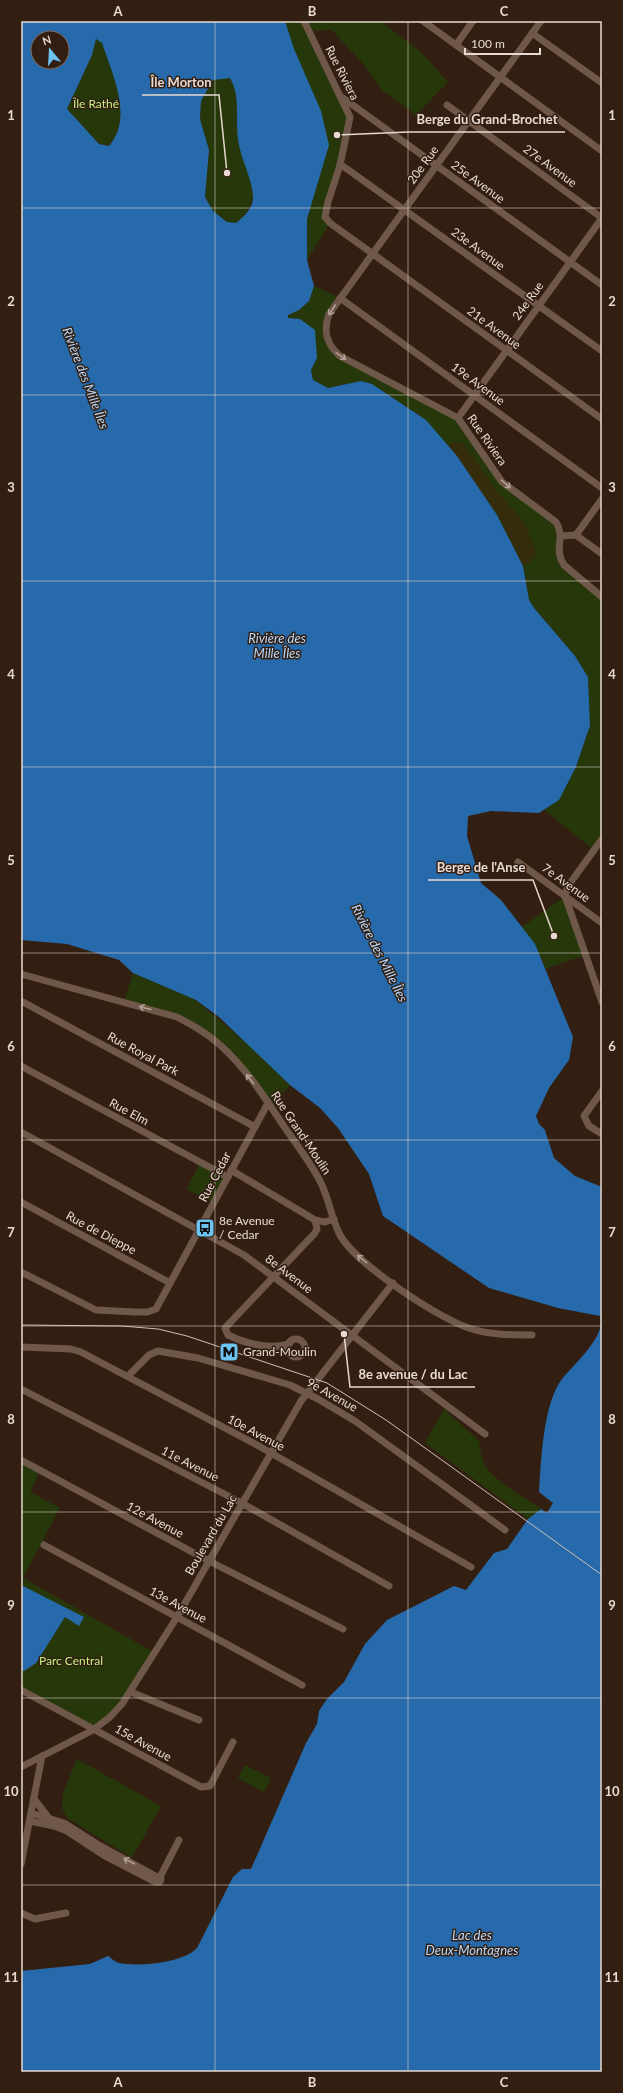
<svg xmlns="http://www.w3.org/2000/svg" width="623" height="2093" font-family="Lato,sans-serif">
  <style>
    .green { fill: #26380a }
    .sand { fill: #342c0a }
    .water { fill: #276aab; fill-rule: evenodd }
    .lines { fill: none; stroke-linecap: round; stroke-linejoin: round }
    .minor { stroke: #6f584a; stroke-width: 7 }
    .tram { stroke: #cebfb6; stroke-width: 1 }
    .oneway { stroke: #b2a095 }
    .grid { fill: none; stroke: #e8dad2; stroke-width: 1; stroke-opacity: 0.55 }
    .labels { text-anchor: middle; stroke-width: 3; stroke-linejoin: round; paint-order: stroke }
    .street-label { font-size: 12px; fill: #e8dad2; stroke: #331f12 }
    .park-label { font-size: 12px; fill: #c0f17f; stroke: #331f12 }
    .poi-label { font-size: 12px; fill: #e8dad2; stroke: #331f12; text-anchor: start }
    .water-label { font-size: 13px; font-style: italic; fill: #b7d8fc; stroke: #331f12 }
    .leader { fill: none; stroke: #e8dad2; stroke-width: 1.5 }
    .callout-dot { fill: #e8dad2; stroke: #331f12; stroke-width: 1.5 }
    .callout-label { font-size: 13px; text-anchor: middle; font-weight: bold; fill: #e8dad2; stroke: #331f12; stroke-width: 3; stroke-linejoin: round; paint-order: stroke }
    .neatline { fill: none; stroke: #e8dad2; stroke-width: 1.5 }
    .grid-label { font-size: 13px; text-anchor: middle; font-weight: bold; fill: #e8dad2 }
  </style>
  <rect width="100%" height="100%" fill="#331f12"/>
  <g class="green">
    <path d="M198,21H387L384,24L421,52L448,82L416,115L382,90L365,66L332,30L308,31L350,117L325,217L330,223L307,260L253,197L247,213L236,224L227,222L213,211L205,197L209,150L200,119L201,101L213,80Z"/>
    <path d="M96,38L102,43C113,74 134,116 109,146L99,144L67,109L92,55Z"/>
    <path d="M314,286L340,298L326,323L333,350L458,418L500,478L558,521L560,559L602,598V834L593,849L544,810L559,800L576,767L587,734L590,726L588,677L575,656L534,608L529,600L523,566L426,420L372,384L361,381L328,388L313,380L311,370L317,358L300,319L288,318V315C305,308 308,303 314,286Z"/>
    <path d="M565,896L586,955L545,969L543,961L522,927Z"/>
    <path d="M133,973L196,1000L265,1059L290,1085L271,1107L235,1061L196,1027L124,1002Z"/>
    <path d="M199,1164L225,1178L211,1202L187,1189Z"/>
    <path d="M444,1409L479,1441C480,1449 481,1458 485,1465C495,1482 525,1497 541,1509L528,1519L425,1443Z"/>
    <path d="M21,1463L39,1473L30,1492L60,1508L23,1578L155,1653L122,1704L96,1729L21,1690Z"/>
    <path d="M77,1759L161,1806L132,1858L67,1818L62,1808L63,1793Z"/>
    <path d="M245,1765L271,1778L264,1792L238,1778Z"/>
  </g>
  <path class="sand" d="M455,442L463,443L491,483L526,525L536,553L534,559L523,566L497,514L448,445Z"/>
  <g class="water">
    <path d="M21,21H285L294,49L321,111L329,145L307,219V260L314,286L309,301L299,310L288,315V318L300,319L315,330L317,358L311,370L313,380L328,388L361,381L372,384L426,420L457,456L497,515L523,566L529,600L534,608L575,656L588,677L590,726L587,734L576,767L559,800L539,813L491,811L468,816L467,836L481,883L501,900L535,944L573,1037L569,1060L549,1088L536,1116L539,1124L545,1130L554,1158L575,1176L602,1187V2072H21V1971L90,1964L108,1956C111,1958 115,1962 119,1963C139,1967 183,1963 197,1948L233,1877L242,1869H251L306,1743L317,1724L319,1711L327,1699L344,1682L365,1644L387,1620L454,1586L466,1590L494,1553L507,1549L528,1519L541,1509L547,1513L553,1503L539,1492C541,1461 543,1404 562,1379C573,1365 607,1336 600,1316L558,1308L489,1288L383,1216L369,1174L338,1128L320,1108L290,1085L219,1017L196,1000L133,973L119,960L67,944L21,940ZM38,38H62V62H38ZM96,39L102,43C112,74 134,117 109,146L99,144L67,109L92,55ZM230,78C241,97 235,119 238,139C240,158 252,177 253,196C254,207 244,217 236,223L227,222L213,211L205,197L209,150L200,119L201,101L213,80Z"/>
    <path d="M21,1585L84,1617L79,1626L65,1617L36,1663L24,1671L21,1670Z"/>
  </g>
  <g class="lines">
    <g class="minor">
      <path d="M304,21L350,117L340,165L328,202L325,217L330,223L602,419"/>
      <path d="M423,21L602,151"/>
      <path d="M541,21L329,314C323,331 326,344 340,356L458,418L502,482L556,522C566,538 553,549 564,565L602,597"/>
      <path d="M532,33L602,83"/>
      <path d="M456,45L473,21"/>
      <path d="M343,98L602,285"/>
      <path d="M447,105L602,218"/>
      <path d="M340,164L602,351"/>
      <path d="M340,298L602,488"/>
      <path d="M458,418L602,218"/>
      <path d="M576,535L602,499"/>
      <path d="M561,536L576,535L602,554"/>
      <path d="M602,839L568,886L565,896L602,1002"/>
      <path d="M518,862L602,923"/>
      <path d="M21,974L177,1017C192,1025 207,1033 220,1045C246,1068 266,1099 285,1128C297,1145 310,1162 320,1181C329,1198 331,1218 340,1235C355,1263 440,1320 472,1329C491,1335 512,1335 532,1335"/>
      <path d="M21,1001L255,1127"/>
      <path d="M21,1066L228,1177"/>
      <path d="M602,1091L584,1116L589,1126L602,1134"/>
      <path d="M21,1132L244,1255L485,1434"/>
      <path d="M231,1170L315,1220L325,1222L334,1219"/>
      <path d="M21,1202L170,1283"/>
      <path d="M21,1272L96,1310L135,1312H147L156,1309L268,1103"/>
      <circle cx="296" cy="1348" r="9"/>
      <path d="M290,1343C273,1351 244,1343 228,1335L225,1328L315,1233L317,1229L315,1220"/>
      <path d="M21,1347L71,1349L81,1352L257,1445L471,1567"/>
      <path d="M128,1376L149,1355L158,1351L198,1358L290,1385L318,1399L355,1421L505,1530"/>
      <path d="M21,1389L238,1501L389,1586"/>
      <path d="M21,1460L209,1561L343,1629"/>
      <path d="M44,1545L302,1685"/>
      <path d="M21,1690L201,1787L210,1786L233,1742"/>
      <path d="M131,1692L199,1720"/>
      <path d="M21,1767L93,1730L110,1717L122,1704L177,1617L301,1401L393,1283"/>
      <path d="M34,1799L48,1817"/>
      <path d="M30,1821L54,1826L67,1831L105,1856L155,1882H160L161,1879L97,1844L64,1823L31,1813"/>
      <path d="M21,1864L42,1756"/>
      <path d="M160,1877L179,1840"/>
      <path d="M21,1913L35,1919L66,1913"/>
    </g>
    <path class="tram" d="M21,1325L122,1326L158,1329L187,1336L327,1383L386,1420L602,1575"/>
  </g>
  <defs><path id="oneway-shaft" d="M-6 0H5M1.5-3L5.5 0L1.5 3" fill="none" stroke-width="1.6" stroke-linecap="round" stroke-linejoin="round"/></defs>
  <g class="oneway">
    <use href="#oneway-shaft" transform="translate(332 310) rotate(123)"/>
    <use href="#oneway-shaft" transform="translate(341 356) rotate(35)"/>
    <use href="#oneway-shaft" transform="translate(506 484) rotate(41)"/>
    <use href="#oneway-shaft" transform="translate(145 1008) rotate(-165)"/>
    <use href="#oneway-shaft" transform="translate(250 1079) rotate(-128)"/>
    <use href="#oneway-shaft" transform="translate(362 1259) rotate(-142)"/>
    <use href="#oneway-shaft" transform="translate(129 1861) rotate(-152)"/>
  </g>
  <path class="grid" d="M215,21V2072M408,21V2072M21,208H602M21,395H602M21,581H602M21,767H602M21,953H602M21,1140H602M21,1326H602M21,1512H602M21,1698H602M21,1885H602"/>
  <defs>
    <symbol id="bus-square" viewBox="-11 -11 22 22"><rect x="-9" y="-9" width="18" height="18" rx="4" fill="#6cc3f2" stroke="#331f12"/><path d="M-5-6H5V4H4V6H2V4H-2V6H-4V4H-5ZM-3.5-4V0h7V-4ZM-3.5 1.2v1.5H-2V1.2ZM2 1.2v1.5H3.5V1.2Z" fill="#111"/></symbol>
    <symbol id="metro-square" viewBox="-11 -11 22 22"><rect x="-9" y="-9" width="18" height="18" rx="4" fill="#6cc3f2" stroke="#331f12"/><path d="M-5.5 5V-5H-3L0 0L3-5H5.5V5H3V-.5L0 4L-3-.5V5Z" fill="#111"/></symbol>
  </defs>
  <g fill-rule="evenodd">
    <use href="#bus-square" x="194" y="1217" width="22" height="22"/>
    <use href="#metro-square" x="218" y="1341" width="22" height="22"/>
  </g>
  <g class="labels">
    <g class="street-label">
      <text transform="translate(342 73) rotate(63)" y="4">Rue Riviera</text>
      <text transform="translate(423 165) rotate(-54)" y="4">20e Rue</text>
      <text transform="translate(550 166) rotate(36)" y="4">27e Avenue</text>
      <text transform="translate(478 182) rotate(36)" y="4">25e Avenue</text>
      <text transform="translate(478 249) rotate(36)" y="4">23e Avenue</text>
      <text transform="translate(528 301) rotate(-54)" y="4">24e Rue</text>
      <text transform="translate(494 328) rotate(36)" y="4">21e Avenue</text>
      <text transform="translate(478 384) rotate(36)" y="4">19e Avenue</text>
      <text transform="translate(487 440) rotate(55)" y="4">Rue Riviera</text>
      <text transform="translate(566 883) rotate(36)" y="4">7e Avenue</text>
      <text transform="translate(143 1054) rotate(28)" y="4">Rue Royal Park</text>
      <text transform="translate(129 1112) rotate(28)" y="4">Rue Elm</text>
      <text transform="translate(301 1133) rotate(56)" y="4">Rue Grand-Moulin</text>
      <text transform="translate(215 1177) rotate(-62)" y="4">Rue Cedar</text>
      <text transform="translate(101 1233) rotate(28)" y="4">Rue de Dieppe</text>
      <text transform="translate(289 1274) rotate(37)" y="4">8e Avenue</text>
      <text transform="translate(332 1395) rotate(29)" y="4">9e Avenue</text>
      <text transform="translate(256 1433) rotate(28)" y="4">10e Avenue</text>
      <text transform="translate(190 1464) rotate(27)" y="4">11e Avenue</text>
      <text transform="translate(155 1520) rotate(28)" y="4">12e Avenue</text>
      <text transform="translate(211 1535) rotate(-60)" y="4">Boulevard du Lac</text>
      <text transform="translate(178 1605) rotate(28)" y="4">13e Avenue</text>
      <text transform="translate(143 1743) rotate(29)" y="4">15e Avenue</text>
    </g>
    <g class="park-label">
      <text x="96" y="108">Île Rathé</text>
      <text x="71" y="1665">Parc Central</text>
    </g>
    <g class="poi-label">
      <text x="219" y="1225">8e Avenue<tspan x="219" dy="14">/ Cedar</tspan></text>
      <text x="243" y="1356">Grand-Moulin</text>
    </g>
    <g class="water-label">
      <text transform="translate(86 378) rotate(69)" y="5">Rivière des Mille Îles</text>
      <text x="277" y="643">Rivière des<tspan x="277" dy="15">Mille Îles</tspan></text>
      <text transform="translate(380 953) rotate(63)" y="5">Rivière des Mille Îles</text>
      <text x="472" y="1940">Lac des<tspan x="472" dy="15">Deux-Montagnes</tspan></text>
    </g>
  </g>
  <path class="leader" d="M227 173L219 95H142M337 135L408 132H565M554 936L533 880H428M344 1334L350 1387H475"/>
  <g class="callout-dot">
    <circle cx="227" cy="173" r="4"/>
    <circle cx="337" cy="135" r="4"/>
    <circle cx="554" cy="936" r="4"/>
    <circle cx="344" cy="1334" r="4"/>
  </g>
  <g class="callout-label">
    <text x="181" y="87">Île Morton</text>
    <text x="487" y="124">Berge du Grand-Brochet</text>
    <text x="481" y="872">Berge de l'Anse</text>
    <text x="413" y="1379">8e avenue / du Lac</text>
  </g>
  <rect width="623" height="2093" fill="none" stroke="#331f12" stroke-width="44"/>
  <g transform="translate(50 50) rotate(342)"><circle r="19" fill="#331f12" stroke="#7b6a5f"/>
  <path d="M0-3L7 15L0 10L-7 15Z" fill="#6cc3f2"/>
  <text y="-6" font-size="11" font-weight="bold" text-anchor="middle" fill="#e8dad2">N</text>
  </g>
  <path d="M465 48v6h75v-6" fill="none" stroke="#e8dad2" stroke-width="2"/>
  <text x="471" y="48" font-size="12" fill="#e8dad2" stroke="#331f12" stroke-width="3" paint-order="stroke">100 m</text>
  <rect x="22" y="22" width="579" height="2049" class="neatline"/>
  <g class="grid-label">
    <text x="118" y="16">A</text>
    <text x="312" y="16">B</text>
    <text x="504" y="16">C</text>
    <text x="11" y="120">1</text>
    <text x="612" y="120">1</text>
    <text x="11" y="306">2</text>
    <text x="612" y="306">2</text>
    <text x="11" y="492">3</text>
    <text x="612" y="492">3</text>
    <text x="11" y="679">4</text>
    <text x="612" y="679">4</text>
    <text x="11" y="865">5</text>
    <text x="612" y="865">5</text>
    <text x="11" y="1051">6</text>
    <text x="612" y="1051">6</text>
    <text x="11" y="1237">7</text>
    <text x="612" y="1237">7</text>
    <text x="11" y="1424">8</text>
    <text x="612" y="1424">8</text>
    <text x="11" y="1610">9</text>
    <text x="612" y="1610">9</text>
    <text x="11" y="1796">10</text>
    <text x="612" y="1796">10</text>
    <text x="11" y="1982">11</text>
    <text x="612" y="1982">11</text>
    <text x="118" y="2087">A</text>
    <text x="312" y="2087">B</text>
    <text x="504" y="2087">C</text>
  </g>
</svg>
